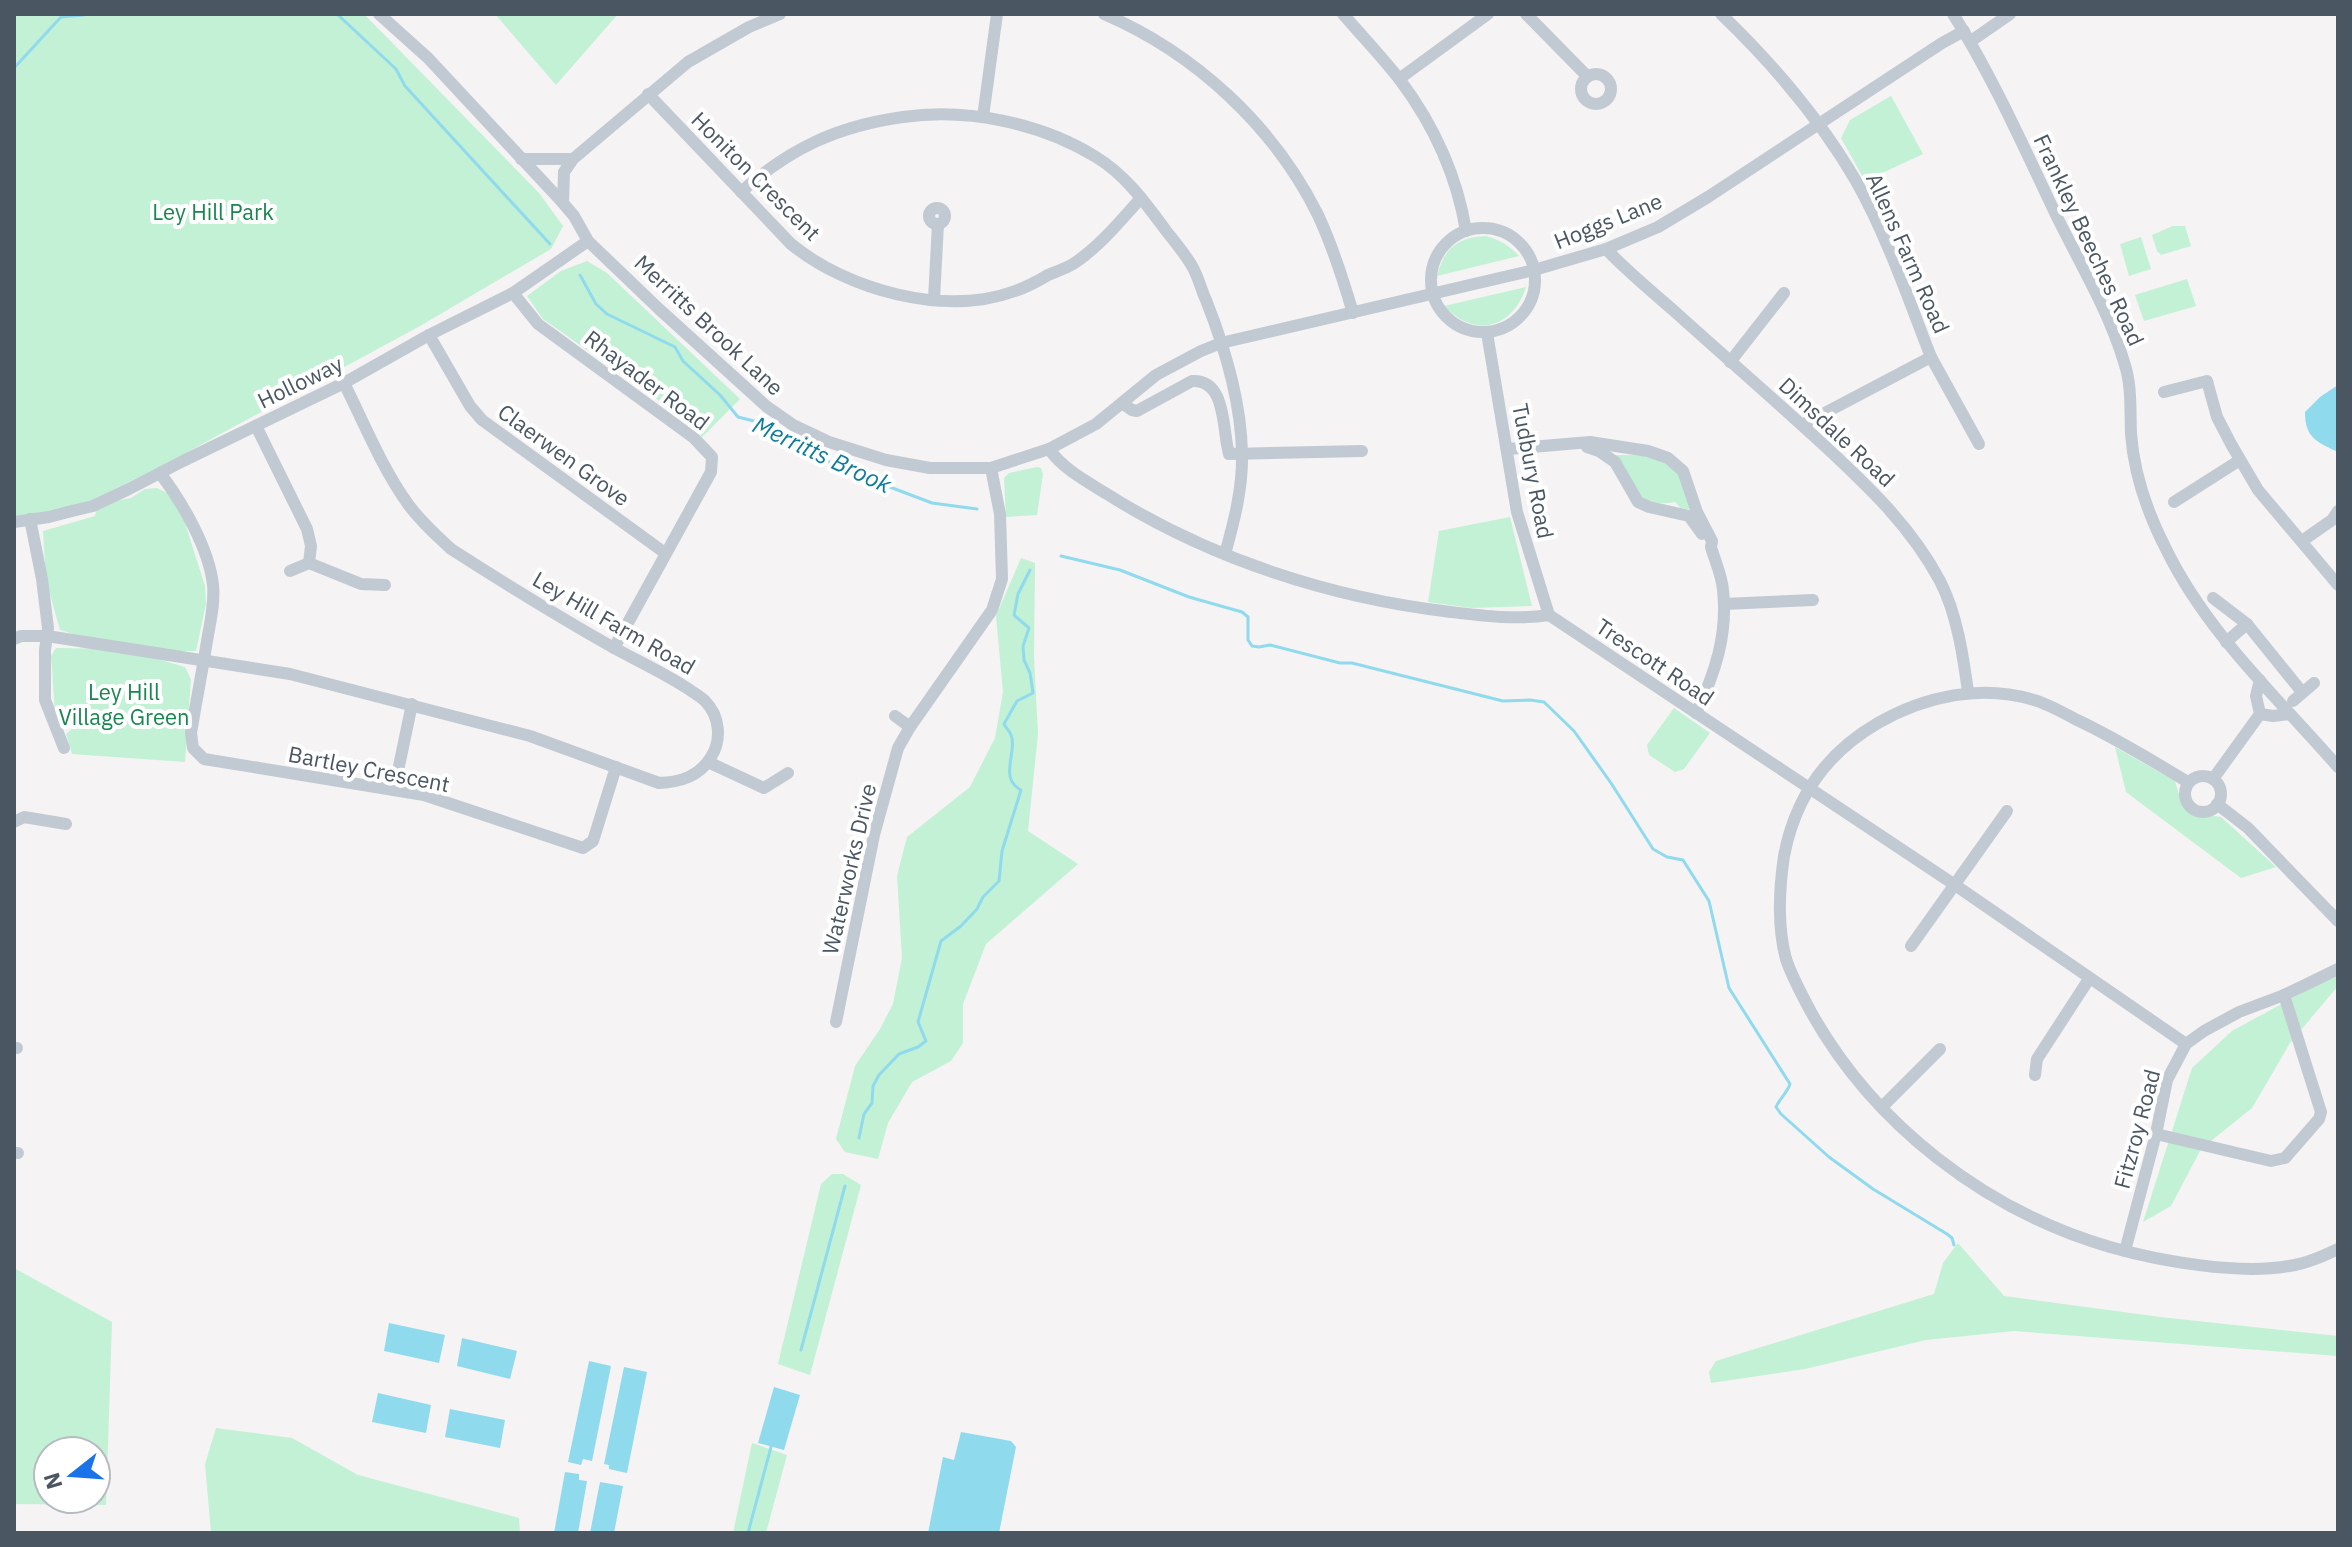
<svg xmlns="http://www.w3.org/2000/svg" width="2352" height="1547" font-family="'IBM Plex Sans',sans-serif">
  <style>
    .green { fill: #c3f1d5; fill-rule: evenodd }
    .water { fill: #90daee }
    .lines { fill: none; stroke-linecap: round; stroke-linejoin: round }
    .stream { stroke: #90daee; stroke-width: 3 }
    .minor { stroke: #c1cad2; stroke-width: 12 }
    .labels { text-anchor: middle; stroke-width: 8; stroke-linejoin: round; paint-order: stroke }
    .street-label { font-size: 22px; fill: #4a5661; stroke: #fff }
    .park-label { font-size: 22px; fill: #17864f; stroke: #fff }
    .water-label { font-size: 24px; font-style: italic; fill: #0c7c9b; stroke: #fff }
  </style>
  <rect width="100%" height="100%" fill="#f5f3f3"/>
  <g class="green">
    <path d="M14,14H364L539,193L563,226L551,249L420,326L156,469L90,501L43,513L14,516Z"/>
    <path d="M495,14H618L556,85Z"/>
    <path d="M1891,96L1923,154L1865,181L1841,138L1850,120Z"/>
    <path d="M2173,226H2185L2191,246L2161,255L2157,251L2152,235Z"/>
    <path d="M1486,236C1500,240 1509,245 1519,256L1437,276C1444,248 1458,237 1486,236Z"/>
    <path d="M2141,237L2151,269L2129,276L2120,244Z"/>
    <path d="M587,261L607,273L740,399L702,437L695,426L543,319L527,296L561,271Z"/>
    <path d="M2187,279L2196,306L2144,321L2135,295Z"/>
    <path d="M1526,287C1513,328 1475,339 1444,306Z"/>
    <path d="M1615,455C1672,455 1675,456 1692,510L1681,508L1675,502C1635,509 1631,484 1615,455Z"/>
    <path d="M1037,467L1041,468L1043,474L1037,515L1006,517L1004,478L1009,473Z"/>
    <path d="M157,488L177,498L205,586L206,604L196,651H131L185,667L191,679L185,762L72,754L66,734L75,726L72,718L60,720L55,713L51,656L56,648L123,649L60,630L46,580L43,531L95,516L98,504L131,498L145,489Z"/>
    <path d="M1510,517L1532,606L1471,608L1428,602L1439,531Z"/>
    <path d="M1021,558L1035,563L1034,657L1038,734L1028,831L1078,864L986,944L963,1004V1043L951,1061L912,1082L888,1123L878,1159L845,1152L836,1139L855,1066L880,1029L893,1004L902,958L897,876L907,837L970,787L995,738L1003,692L996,616Z"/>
    <path d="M1674,708L1710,733L1684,769L1675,772L1649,755L1647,745Z"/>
    <path d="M2115,747L2175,781L2180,798L2191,813L2221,817L2276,867L2241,878L2126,792Z"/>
    <path d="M2337,977L2338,986L2290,1043L2252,1108L2201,1149L2171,1206L2143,1222L2192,1068L2232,1031L2320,983Z"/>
    <path d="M832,1174H843L861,1185L810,1375L778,1364L821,1184Z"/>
    <path d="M1958,1243L2004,1296L2160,1317L2338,1336V1356L2014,1331L1926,1340L1805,1369L1711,1383L1709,1372L1716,1361L1934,1294L1943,1263Z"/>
    <path d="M14,1268L112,1322L106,1505L14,1504ZM48,1451H96V1499H48Z"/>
    <path d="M216,1428L292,1438L358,1475L519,1518L520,1533H211L205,1464Z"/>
    <path d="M752,1443L787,1455L766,1533H733Z"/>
  </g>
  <g class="water">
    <path d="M2338,385V452C2317,442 2305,438 2305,412L2320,397Z"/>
    <path d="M389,1323L445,1335L439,1363L384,1351Z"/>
    <path d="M462,1338L517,1351L510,1379L457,1366Z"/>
    <path d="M589,1361L611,1366L592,1461L583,1459L581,1465L568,1462Z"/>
    <path d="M624,1367L647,1372L627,1473L609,1469V1465L604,1464Z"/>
    <path d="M774,1387L800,1395L784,1450L758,1443Z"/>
    <path d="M378,1393L431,1405L426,1433L372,1422Z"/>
    <path d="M450,1409L505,1420L500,1448L445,1437Z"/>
    <path d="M961,1432L1011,1441L1016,1447L999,1533H928L943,1457L954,1460Z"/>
    <path d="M565,1472L579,1474V1480L587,1481L578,1533H554Z"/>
    <path d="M600,1482L623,1486L614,1533H590Z"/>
  </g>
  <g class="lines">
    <g class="stream">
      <path d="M337,14L396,69L405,86L550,244"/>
      <path d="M14,68L61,17L84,15"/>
      <path d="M580,275L596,304L607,314L675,347L683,361L720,395L738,417L762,423L781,438L810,454L882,484L932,503L977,509"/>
      <path d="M1061,556L1120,570L1189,597L1242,612L1248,617V640L1252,646L1259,647L1270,645L1340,663H1352L1503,701L1530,700L1544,702L1574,731L1611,783L1653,849L1667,857L1683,860L1709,901L1729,988L1790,1084C1787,1093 1780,1098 1776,1107L1781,1114L1829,1157L1873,1189L1947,1234L1952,1238L1954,1245"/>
      <path d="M859,1138L864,1114L872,1103L873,1086L879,1075L899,1054L918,1047L926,1041L918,1022L941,941L961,926L977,909L983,897L999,881L1002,851L1021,790C998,778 1018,751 1011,735C1010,731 1006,728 1004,724L1017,701L1033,693L1030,673L1024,660L1023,646L1029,628L1014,615L1018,594L1030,570"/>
      <path d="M801,1350L845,1186"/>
      <path d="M748,1533L771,1447"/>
    </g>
    <g class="minor">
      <path d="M379,14L428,58L563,203L574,216L588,241L659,309L766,406L793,425L829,442L886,460L930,468H991L1049,449L1096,424L1156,375L1201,351L1221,343L1534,270L1606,249L1658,227L1708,197L1942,43L1964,31"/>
      <path d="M1104,14C1195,53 1274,126 1318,215C1333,247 1343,279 1353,313"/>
      <path d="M1343,14C1362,36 1382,57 1400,80C1433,124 1457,176 1466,231"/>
      <path d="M1526,14L1587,76"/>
      <path d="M1721,14C1773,64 1820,119 1856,181C1887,236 1908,298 1931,357L1802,425"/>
      <path d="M1953,14C1994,79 2025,150 2058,219C2081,265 2109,312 2124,362C2132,385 2130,410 2131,434C2134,474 2148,514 2166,549C2207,633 2277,697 2338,767"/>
      <path d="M1971,41L2010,14"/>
      <circle cx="1596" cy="89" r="15"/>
      <path d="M1399,79L1488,14"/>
      <path d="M648,94L791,244C847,290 945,317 1015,291C1027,287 1038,281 1048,275C1057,271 1068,268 1076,262C1101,245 1121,220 1141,198"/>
      <path d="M983,117L997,14"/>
      <path d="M521,159H573"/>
      <path d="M741,192C790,148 838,126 903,117C968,108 1041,123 1096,157C1126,175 1147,205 1167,232C1176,243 1185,254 1192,266C1198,276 1201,289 1206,300C1225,348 1241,400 1242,453C1243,487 1234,522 1225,554"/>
      <path d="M563,203L564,172L573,159L688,62L749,27L780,14"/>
      <circle cx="937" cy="216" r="8"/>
      <circle cx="1483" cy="280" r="52"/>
      <path d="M1606,249C1627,271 1650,290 1673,310C1724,356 1776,401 1827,448C1870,488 1912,528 1940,581C1957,614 1963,655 1968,692"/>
      <path d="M513,293L538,324L694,438L712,457L711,472L614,648"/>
      <path d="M934,299L938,224"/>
      <path d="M1487,333L1517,512L1549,615"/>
      <path d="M429,335L470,406L482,420L665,553"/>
      <path d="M1931,357L1979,444"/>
      <path d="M1730,362L1784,293"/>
      <path d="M2164,392L2207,381L2217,417L2231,444L2258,490L2338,585"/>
      <path d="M1122,403L1132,410L1137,411L1192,381C1227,379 1222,430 1229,454L1362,451"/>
      <path d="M256,426L307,529L311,546L309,563L361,584L385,585"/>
      <path d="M1587,447L1599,451L1615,462L1638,502L1649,507L1689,516L1702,534"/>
      <path d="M1049,449C1063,469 1086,481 1107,494C1210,559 1331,598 1451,612C1484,616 1516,620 1549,615L1955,885L2186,1044"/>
      <path d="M1508,449L1590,442L1648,451L1668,458L1683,471L1697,512L1712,541L1711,547C1715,561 1722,576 1723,590C1728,634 1715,674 1696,713"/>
      <path d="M160,473C182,502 209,548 213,585C215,603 210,623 207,641C202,672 196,703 191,733L193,748L204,759L424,795L583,848L593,841L616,767"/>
      <path d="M2174,502L2240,460"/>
      <path d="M30,519L42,579L48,628L45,650V700L64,748"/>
      <path d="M14,522L49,517L72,511L93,506L129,489L183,461L344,383L429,335L513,293L588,241"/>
      <path d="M2302,541L2332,520L2338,511"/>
      <path d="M290,571L309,563"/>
      <path d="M2213,598L2247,624"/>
      <path d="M1724,604L1813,600"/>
      <path d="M14,639L21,636H47L290,674L530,736L659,783C680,782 699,777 711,757C722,740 720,716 705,701C701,697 694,693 690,690C666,674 640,662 614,648C559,617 504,583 451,549C436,535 420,521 408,504C382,468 364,423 344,383"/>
      <path d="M2226,642L2247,624L2302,692"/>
      <path d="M2293,701L2314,683"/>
      <path d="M2260,714L2273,716L2290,714"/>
      <path d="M895,716L910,727"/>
      <path d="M708,762L764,788L788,773"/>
      <circle cx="2203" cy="794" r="18"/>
      <path d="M2213,779L2260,714L2256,696L2260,680"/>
      <path d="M2188,782C2151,760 2114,737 2075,719C2062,712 2048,704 2034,700C1981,684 1925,696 1878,723C1826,753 1795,798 1784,856C1779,890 1777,926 1786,959C1792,977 1802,995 1811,1012C1874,1125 1986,1211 2110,1247C2159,1261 2239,1275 2289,1266C2306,1264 2323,1256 2338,1249"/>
      <path d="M394,790L412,704"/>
      <path d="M2217,804L2248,828L2338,921"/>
      <path d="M14,822L24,817L66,824"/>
      <path d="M1911,946L2007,811"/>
      <path d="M836,1022L874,835L898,748L910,727L992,610L1002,579L1000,514L991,468"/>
      <path d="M14,1048H17"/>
      <path d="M2035,1075L2037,1059L2089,979"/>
      <path d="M1882,1107L1940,1049"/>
      <path d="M2156,1134L2271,1161L2285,1158L2319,1119L2321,1112L2284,995"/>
      <path d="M14,1153H18"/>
      <path d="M2125,1251L2156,1134L2167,1080L2186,1044L2204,1031L2239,1012L2284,995L2338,969"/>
    </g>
  </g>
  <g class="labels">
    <g class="street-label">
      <text transform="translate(756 176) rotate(45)" y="8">Honiton Crescent</text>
      <text transform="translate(1608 221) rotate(-22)" y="8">Hoggs Lane</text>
      <text transform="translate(2089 240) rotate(65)" y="8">Frankley Beeches Road</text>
      <text transform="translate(1908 253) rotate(66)" y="8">Allens Farm Road</text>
      <text transform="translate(709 325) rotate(43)" y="8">Merritts Brook Lane</text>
      <text transform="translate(647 380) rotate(37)" y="8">Rhayader Road</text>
      <text transform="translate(300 382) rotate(-26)" y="8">Holloway</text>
      <text transform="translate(1837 432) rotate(43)" y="8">Dimsdale Road</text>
      <text transform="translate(564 455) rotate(36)" y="8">Claerwen Grove</text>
      <text transform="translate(1533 471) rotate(79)" y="8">Tudbury Road</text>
      <text transform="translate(614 623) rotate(30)" y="8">Ley Hill Farm Road</text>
      <text transform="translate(1655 662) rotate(34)" y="8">Trescott Road</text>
      <text transform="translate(369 769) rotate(11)" y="8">Bartley Crescent</text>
      <text transform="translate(849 869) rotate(-77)" y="8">Waterworks Drive</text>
      <text transform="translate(2137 1129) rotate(-75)" y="8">Fitzroy Road</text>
    </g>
    <g class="park-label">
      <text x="213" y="220">Ley Hill Park</text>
      <text x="124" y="700">Ley Hill<tspan x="124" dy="25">Village Green</tspan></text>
    </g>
    <g class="water-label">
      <text transform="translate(822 455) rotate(25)" y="8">Merritts Brook</text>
    </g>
  </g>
  <rect width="2352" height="1547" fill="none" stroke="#4a5661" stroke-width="32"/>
  <g transform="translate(72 1475) rotate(253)"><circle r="38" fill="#ffffff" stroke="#b7bbc0" stroke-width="2"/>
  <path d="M0-6L14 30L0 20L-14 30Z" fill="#1a73e8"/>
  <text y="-12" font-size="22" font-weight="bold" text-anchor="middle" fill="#4a5661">N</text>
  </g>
</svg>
